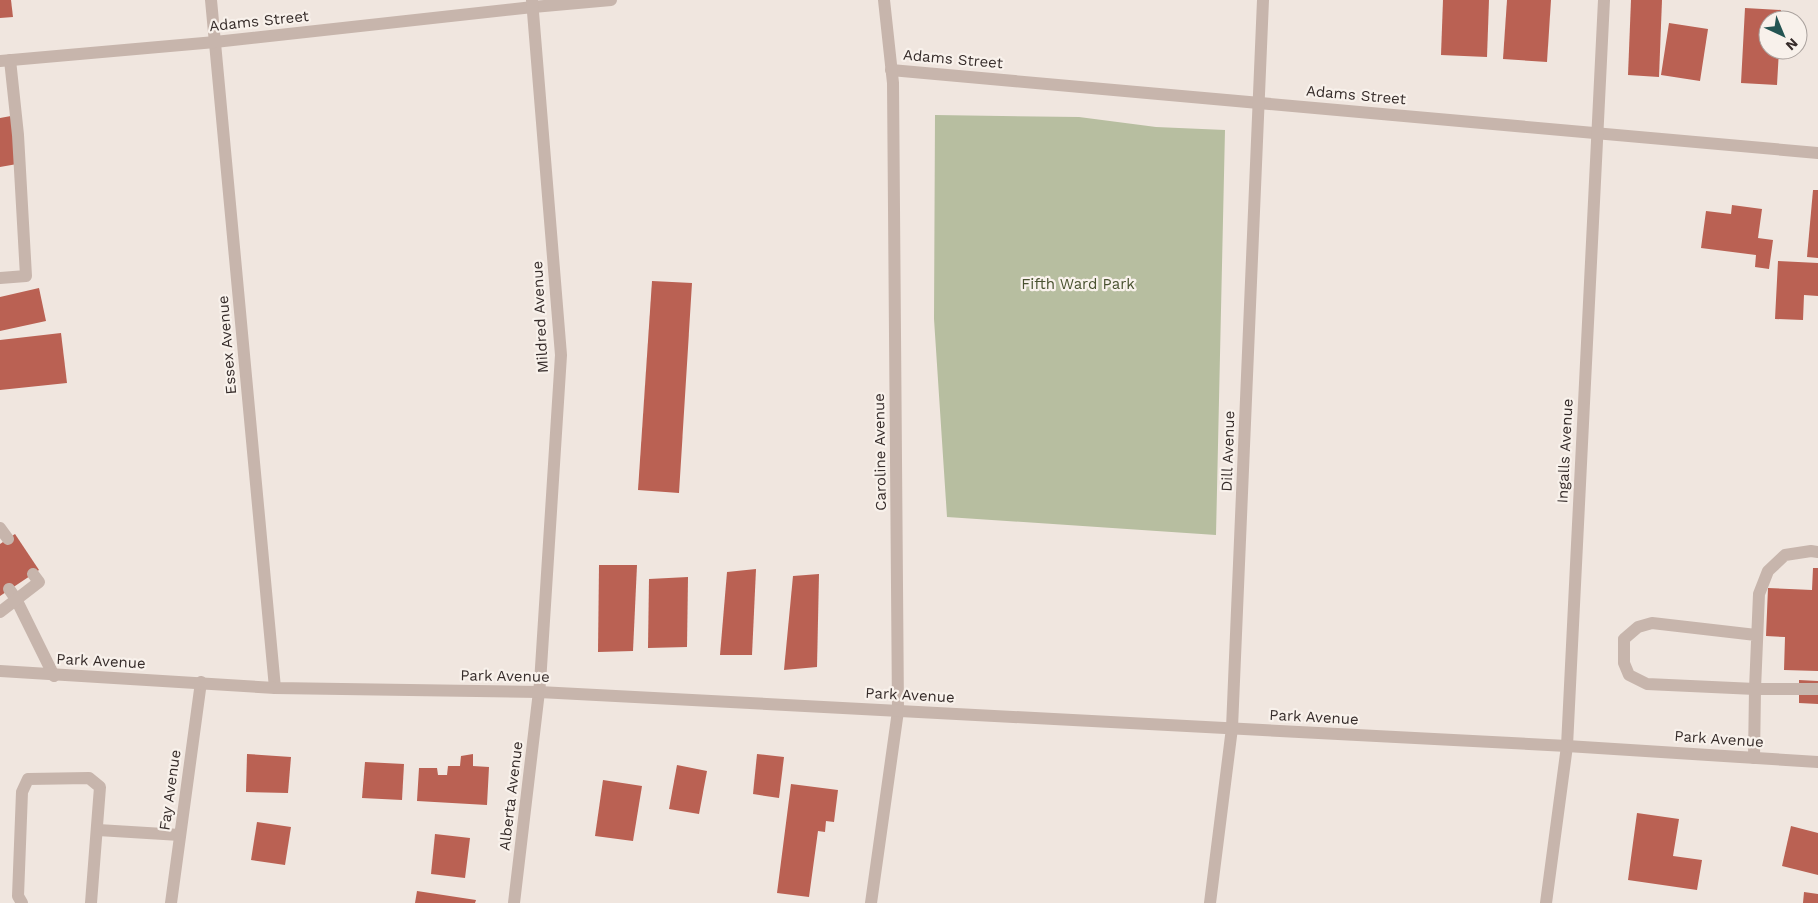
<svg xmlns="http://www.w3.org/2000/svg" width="1818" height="903" font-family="'Work Sans',sans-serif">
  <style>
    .green { fill: #b7bea0 }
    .building { fill: #ba6153 }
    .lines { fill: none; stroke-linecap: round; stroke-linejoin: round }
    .service { stroke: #c7b5ac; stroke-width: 12 }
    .minor { stroke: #c7b5ac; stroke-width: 12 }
    .tertiary { stroke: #c7b5ac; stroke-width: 12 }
    .labels { text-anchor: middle; stroke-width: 4.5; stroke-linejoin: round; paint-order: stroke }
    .street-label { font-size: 15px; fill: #362c2a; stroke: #f8f1eb }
    .park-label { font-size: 15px; fill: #495230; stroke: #f8f1eb }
  </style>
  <rect width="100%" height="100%" fill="#f0e6df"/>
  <path class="green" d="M935,115L1079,117L1156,127L1225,130L1216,535L947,517L934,319Z"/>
  <g class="building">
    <path d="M0,0H11L13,17L0,18Z"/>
    <path d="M1443,0H1489L1487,57L1441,55Z"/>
    <path d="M1507,0H1551L1547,62L1503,59Z"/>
    <path d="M1631,0H1662L1659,77L1628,75Z"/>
    <path d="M1745,8L1781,10L1780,20H1768V50H1779L1777,85L1741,83Z"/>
    <path d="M1669,23L1708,29L1700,81L1661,75Z"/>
    <path d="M11,116L17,164L0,167V118Z"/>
    <path d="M1813,190H1818V258L1807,257Z"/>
    <path d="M1732,205L1762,209L1758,238L1773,240L1769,269L1755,267L1756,255L1701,248L1706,211L1731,214Z"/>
    <path d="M1778,261L1818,263V296L1804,295L1803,320L1775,319Z"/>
    <path d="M652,281L692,283L679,493L638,490Z"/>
    <path d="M39,288L46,321L0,331V297Z"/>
    <path d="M61,333L67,383L0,390V340Z"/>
    <path d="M15,534L39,570L0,596V544Z"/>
    <path d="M599,565H637L633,651L598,652Z"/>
    <path d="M1813,568H1818V671L1784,670L1785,637L1766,636L1768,588L1812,590Z"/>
    <path d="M756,569L752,655H720L727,572Z"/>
    <path d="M819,574L817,667L784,670L793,576Z"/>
    <path d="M688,577L687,647L648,648L649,579Z"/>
    <path d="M1799,680L1818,681V704L1799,703Z"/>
    <path d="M247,754L291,757L288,793L246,792Z"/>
    <path d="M473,754V766L489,767L487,805L417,801L419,768H437L438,775H447L448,766H460L461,756Z"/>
    <path d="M757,754L784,757L779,798L753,794Z"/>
    <path d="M365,762L404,764L402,800L362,798Z"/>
    <path d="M677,765L707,771L699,814L669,809Z"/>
    <path d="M603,780L642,786L633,841L595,836Z"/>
    <path d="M791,784L838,790L834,822L826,821L825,832L818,831L809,897L777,893Z"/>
    <path d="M1637,813L1679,819L1673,856L1702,860L1697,890L1628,880Z"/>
    <path d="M257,822L291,827L285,865L251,860Z"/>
    <path d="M1791,826L1818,833V875L1782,866Z"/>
    <path d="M435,834L470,838L465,878L431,874Z"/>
    <path d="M417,891L476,900L475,903H415Z"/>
    <path d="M1804,892L1818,894V903H1803Z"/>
  </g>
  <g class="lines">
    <g class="service">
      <path d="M0,278L26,276L18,135L10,60"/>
      <path d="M0,528L8,539"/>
      <path d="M9,589L16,599L54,676"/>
      <path d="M0,612L39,582L33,574"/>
      <path d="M1756,635L1652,623L1638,627L1624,639V663L1629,675L1647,684L1755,689L1759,594L1768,571L1785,555L1811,551L1818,552"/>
      <path d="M1754,758L1755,689H1818"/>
      <path d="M98,830L180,835"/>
      <path d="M22,903L18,896L22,792L28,779L89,778L100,787L91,903"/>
    </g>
    <g class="minor">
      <path d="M211,0L275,688"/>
      <path d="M0,61L215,42L533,7L611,0"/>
      <path d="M891,70L1818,153"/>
      <path d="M171,903L201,682"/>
      <path d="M514,903L540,683L561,355L532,0"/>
      <path d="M871,903L898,711L893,83L884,0"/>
      <path d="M1210,903L1232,728L1263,0"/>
      <path d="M1546,903L1567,746L1604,0"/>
    </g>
    <path class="tertiary" d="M0,671L275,688L539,692L1567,746L1818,762"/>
  </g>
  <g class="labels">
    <g class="street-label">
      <text transform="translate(259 21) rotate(-6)" y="5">Adams Street</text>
      <text transform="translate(953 59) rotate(5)" y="5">Adams Street</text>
      <text transform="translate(1356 95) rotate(5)" y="5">Adams Street</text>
      <text transform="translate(540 317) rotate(-93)" y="5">Mildred Avenue</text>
      <text transform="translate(227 345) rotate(-95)" y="5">Essex Avenue</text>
      <text transform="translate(1228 451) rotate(-88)" y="5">Dill Avenue</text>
      <text transform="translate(1565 451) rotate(-87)" y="5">Ingalls Avenue</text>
      <text transform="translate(880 452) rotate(-91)" y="5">Caroline Avenue</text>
      <text transform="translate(101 661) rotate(3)" y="5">Park Avenue</text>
      <text transform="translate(505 676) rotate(1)" y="5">Park Avenue</text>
      <text transform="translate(910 695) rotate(3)" y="5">Park Avenue</text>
      <text transform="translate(1314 717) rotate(3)" y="5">Park Avenue</text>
      <text transform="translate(1719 739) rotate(4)" y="5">Park Avenue</text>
      <text transform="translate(170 790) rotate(-82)" y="5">Fay Avenue</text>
      <text transform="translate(511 796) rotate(-83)" y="5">Alberta Avenue</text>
    </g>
    <g class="park-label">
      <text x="1078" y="289">Fifth Ward Park</text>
    </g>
  </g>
  <g transform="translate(1783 35) rotate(136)"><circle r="24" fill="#f8f1eb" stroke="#aaa29e"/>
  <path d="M0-4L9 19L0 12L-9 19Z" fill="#235452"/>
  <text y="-8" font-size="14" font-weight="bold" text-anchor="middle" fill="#362c2a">N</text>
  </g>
</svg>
